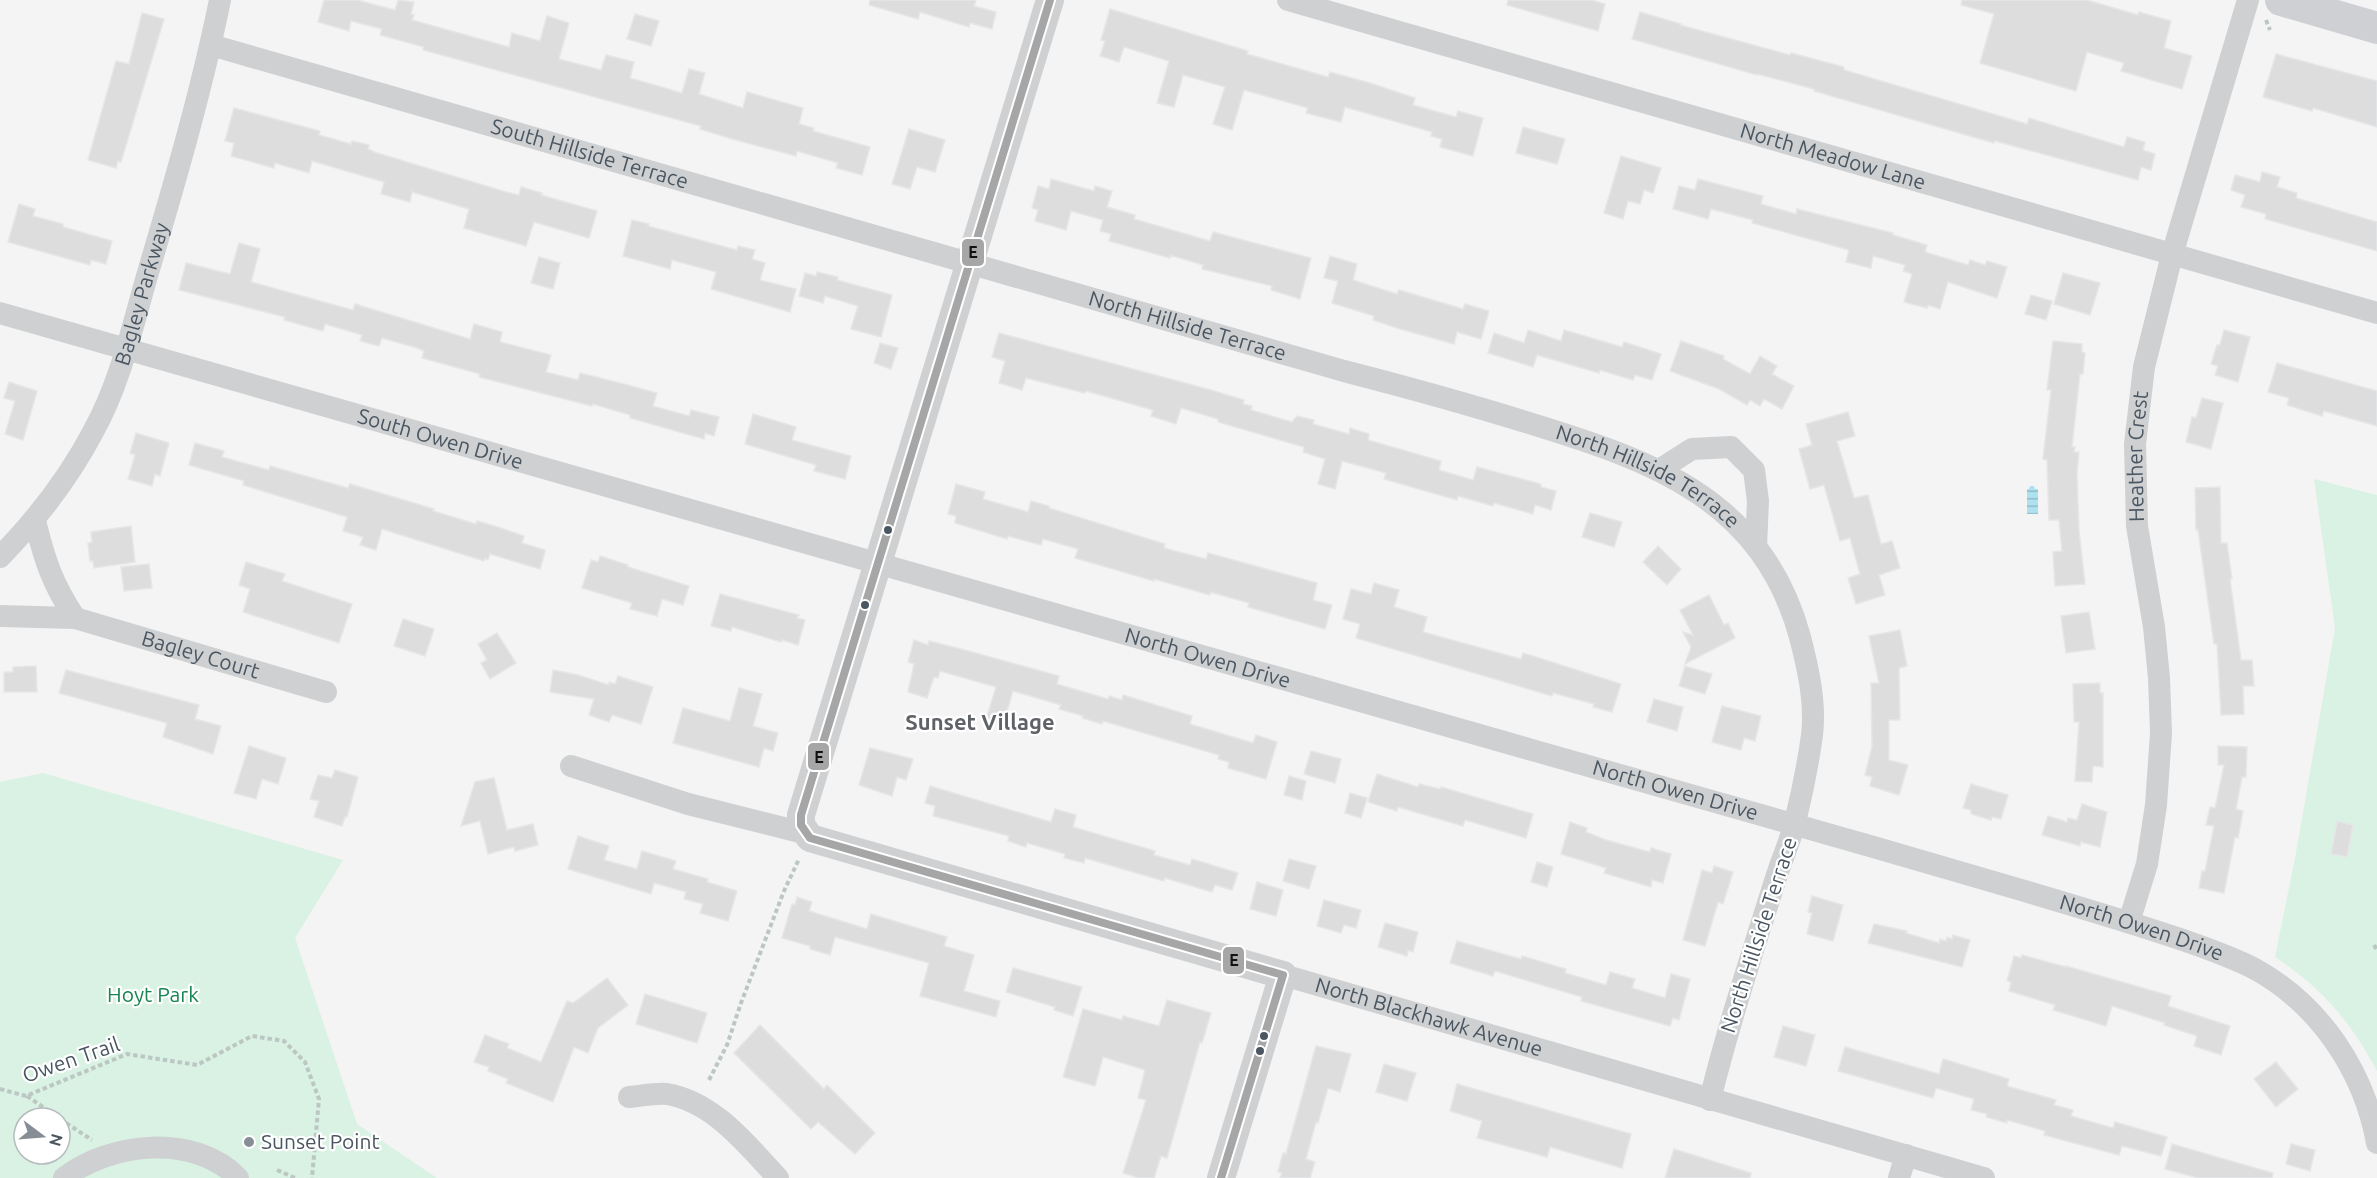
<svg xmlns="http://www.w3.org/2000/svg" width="2377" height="1178" font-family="Ubuntu,sans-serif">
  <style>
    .green { fill: #d9f2e3; fill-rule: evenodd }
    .water { fill: url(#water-rules) }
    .building { fill: #ddddde; stroke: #e5e6e7; stroke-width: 1.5 }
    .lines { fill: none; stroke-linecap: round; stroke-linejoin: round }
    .path { stroke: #bcc7c4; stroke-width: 4; stroke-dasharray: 4.5 3; stroke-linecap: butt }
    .minor { stroke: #ced0d2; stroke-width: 22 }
    .tertiary { stroke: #ced0d2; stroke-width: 28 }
    .secondary { stroke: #ced0d4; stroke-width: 32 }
    .bus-1-casing { stroke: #fff; stroke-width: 12 }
    .bus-1 { stroke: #a6a6a6; stroke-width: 8 }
    .bus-dot { fill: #4a5661; stroke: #fff; stroke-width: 2 }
    .poi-dot { fill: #868d94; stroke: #fff; stroke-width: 2 }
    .labels { text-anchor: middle; stroke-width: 4.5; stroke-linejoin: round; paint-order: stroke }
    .street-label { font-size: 21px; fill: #4a5661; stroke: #fff }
    .park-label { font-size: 21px; fill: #17864f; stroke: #fff }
    .poi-label { font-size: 21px; fill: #4a5661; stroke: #fff; text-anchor: start }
    .neighbourhood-label { font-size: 22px; font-weight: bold; fill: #5f6368; stroke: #fff }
    .line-badge { stroke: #fff; stroke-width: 2 }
    .pale-badge-label { font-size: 16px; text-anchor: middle; font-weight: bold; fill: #111 }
  </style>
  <defs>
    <pattern id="water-rules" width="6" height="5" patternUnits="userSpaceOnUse" patternTransform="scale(1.5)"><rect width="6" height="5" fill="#aee2f0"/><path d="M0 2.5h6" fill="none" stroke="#90bac6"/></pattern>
  </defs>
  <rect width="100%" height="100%" fill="#f4f4f4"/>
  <g class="green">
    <path d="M2314,479L2377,495V1071C2351,1022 2322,988 2275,957L2296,853L2335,628Z"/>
    <path d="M43,773L343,860L295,938L357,1124L437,1178H0V782ZM24,1118H60V1154H24Z"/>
  </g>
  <path class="water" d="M2030,486H2034L2035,489H2038V514H2027V489H2029Z"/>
  <g class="building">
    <path d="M324,0H357L395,10L398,0L414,2L411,14L414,15L412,20L509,47L512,33L540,41L547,16L569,23L559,59L601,70L606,55L634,62L630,78L682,93L689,69L705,73L699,94L743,108L747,92L803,108L799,124L814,128L813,131L870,147L862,175L836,168L838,163L797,151L796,156L732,139L700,129L701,126L423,50L424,47L380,35L382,29L351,21L349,31L318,22Z"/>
    <path d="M870,0H976L974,6L996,12L992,29L970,23L969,27L920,12L918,19L869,5Z"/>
    <path d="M1508,0H1592L1605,4L1598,31L1507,5Z"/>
    <path d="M1962,0H2087L2138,15L2139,12L2171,21L2164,48L2192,56L2182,89L2121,71L2124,63L2087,52L2076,91L1980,63L1994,14L1961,5Z"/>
    <path d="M1110,9L1248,51L1247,54L1328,77L1330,72L1370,83L1415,98L1413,105L1456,117L1458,111L1483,118L1473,156L1440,147L1442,139L1431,136L1432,132L1345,107L1341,122L1306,113L1308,108L1244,90L1232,130L1213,124L1225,87L1183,75L1174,107L1157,103L1169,61L1124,47L1119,62L1100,56L1105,41L1101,40Z"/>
    <path d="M1640,12L1681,24L1680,25L1790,55L1791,53L1844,67V70L2027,124L2029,118L2124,147L2127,137L2145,142L2143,150L2155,154L2151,170L2141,167L2138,180L1995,141L1994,143L1814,91V89L1757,74V75L1632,39Z"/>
    <path d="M142,13L164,19L121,162L118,161L116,168L88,160L116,61L129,64Z"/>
    <path d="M635,14L659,21L651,46L627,39Z"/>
    <path d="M2276,54L2377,81V127L2313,108L2312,111L2263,97Z"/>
    <path d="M234,108L320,131L319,135L351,144L352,141L369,145L368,149L374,152L506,192L519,195L521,187L542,193L541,195L597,211L589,238L534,222L526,246L464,228L469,209L412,192L410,202L381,194L384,182L312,161L309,173L275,163L274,168L231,156L234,143L225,141Z"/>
    <path d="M1523,127L1565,139L1557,164L1516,153Z"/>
    <path d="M909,129L945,140L935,172L917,167L910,189L892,184Z"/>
    <path d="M1621,156L1661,168L1653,193L1644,190L1640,204L1628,201L1623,219L1604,213Z"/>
    <path d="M2262,172L2280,177L2277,187L2297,193L2296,198L2377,222V251L2265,219L2266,214L2241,207L2245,195L2231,190L2235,175L2260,182Z"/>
    <path d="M1051,179L1094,191L1095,186L1112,191L1107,207L1135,215L1134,219L1210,241L1213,232L1311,258L1300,299L1271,290L1272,286L1202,269L1203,265L1170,255V258L1109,241L1111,234L1100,231L1103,220L1071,211L1066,230L1035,221L1038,210L1032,208L1038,186L1049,189Z"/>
    <path d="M1698,179L1763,196L1761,204L1796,214L1797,209L1893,233V235L1927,245L1925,252L1968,265L1970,260L1985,265L1987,261L2007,267L1997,298L1948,282L1940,309L1928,305L1927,308L1904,302L1912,274L1903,271L1905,265L1873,256L1871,268L1846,262L1849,250L1752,223L1753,220L1711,209L1708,219L1673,209L1679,186L1695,190Z"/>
    <path d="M19,204L35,209L33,216L63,224V227L112,241L106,264L91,260L90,265L8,242Z"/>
    <path d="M632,220L649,224L648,226L737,250L738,246L755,250L752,259L765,263L760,280L796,289L790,312L711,289L716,272L672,260L670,269L623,256Z"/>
    <path d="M239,243L260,249L251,282L353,310L355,304L470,339L474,324L502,332L500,342L551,355L546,372L578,380L580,373L628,385L657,393L653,406L689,416L691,410L719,417L714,436L705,433L704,439L630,418V415L593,404L592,406L479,377L480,374L422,358L424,351L417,348L382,338L379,346L360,341L362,335L325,324L323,331L284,320L285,317L179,290L186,263L230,274Z"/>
    <path d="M1330,256L1357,264L1353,280L1397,294L1399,290L1463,309L1465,304L1489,311L1481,339L1457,332L1454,344L1400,329L1373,320L1374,316L1332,303L1338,281L1324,278Z"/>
    <path d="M539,257L560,263L553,289L531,283Z"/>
    <path d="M817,272L838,277L837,280L892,295L881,337L851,329L858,306L825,296L823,303L799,296L805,273L816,276Z"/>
    <path d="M2063,273L2100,283L2090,315L2054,304Z"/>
    <path d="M2031,295L2052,301L2046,320L2025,314Z"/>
    <path d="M1528,330L1561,341L1564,330L1622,347L1624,342L1661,354L1652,380L1635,375L1633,380L1600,370L1599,373L1537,355L1533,367L1488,353L1494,333L1524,343Z"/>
    <path d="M2224,330L2250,337L2238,382L2215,375L2218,366L2211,364L2217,345H2220Z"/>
    <path d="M999,333L1211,390L1244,400L1243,404L1252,406L1251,410L1292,422L1297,416L1314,420L1313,424L1349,434L1350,428L1369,434L1368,440L1441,461L1439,470L1473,480L1477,467L1541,484V487L1556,491L1551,510L1535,505L1533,514L1494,503L1493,506L1458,496L1457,500L1384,479L1386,473L1342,461L1335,489L1318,484L1325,459L1303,452L1304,447L1218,422V419L1181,408L1176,424L1151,416L1153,410L1086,391L1085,393L1026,378L1022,390L999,383L1005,361L992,357Z"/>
    <path d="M1681,341L1724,356L1723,359L1750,374L1760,356L1777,366L1772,374L1794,386L1782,409L1764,399L1760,406L1750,400L1747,405L1719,389L1670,371Z"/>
    <path d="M2053,341L2082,344V352L2085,353L2083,374H2080L2072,447H2075L2074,452H2079L2077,473L2079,530L2085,584L2055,586L2053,552L2062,551L2059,520H2049L2047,460L2043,459L2051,390H2047Z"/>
    <path d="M880,343L898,348L891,369L874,363Z"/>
    <path d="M2277,363L2377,391V426L2324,411L2322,416L2287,405L2289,398L2268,392Z"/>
    <path d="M9,382L37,391L23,440L5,434L15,401L4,398Z"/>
    <path d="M2202,398L2223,403L2211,449L2186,442L2192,417L2196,418Z"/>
    <path d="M1848,412L1855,436L1837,441L1854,498L1868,495L1881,544L1892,541L1900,568L1879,575L1885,595L1856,604L1848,578L1860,574L1850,538L1840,541L1824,485L1810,489L1799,449L1812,445L1806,424Z"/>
    <path d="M753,414L796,427L792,440L851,456L845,479L814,471L816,465L745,444Z"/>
    <path d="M136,433L169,443L160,476L155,474L152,486L128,479L135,455L130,453Z"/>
    <path d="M195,443L224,451L222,457L269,470L270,466L348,488L350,484L434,509L433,511L476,524L477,521L498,527L524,536L522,543L545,550V552L540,569L490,554L488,560L485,558L484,561L382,529L376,550L360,545L363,537L343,531L347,517L243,485L244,481L189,465Z"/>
    <path d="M956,484L985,492L983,499L1028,512L1031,501L1049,506V508L1165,544L1164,548L1206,559L1208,553L1317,583L1313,600L1332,605L1325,629L1248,607L1249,603L1210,592V595L1154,579V581L1075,558L1078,549L1043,539L1041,545L1008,536L1007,539L955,523L956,516L948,514Z"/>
    <path d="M2220,487L2221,543H2227L2232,579H2230L2241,660H2252L2254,686H2243L2244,714L2221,715L2217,644H2214L2198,530H2196L2195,488Z"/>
    <path d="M1590,513L1622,522L1614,547L1582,537Z"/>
    <path d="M131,526L135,562L94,568L93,561H90L88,543L92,542L91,532Z"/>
    <path d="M1658,546L1681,569L1667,585L1643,562Z"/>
    <path d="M600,556L628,565V567L689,586L683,605L662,599L657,616L630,609L632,603L582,588L591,560L598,562Z"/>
    <path d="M246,562L285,574L282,581L352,604L339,643L243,612L250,589L239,585Z"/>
    <path d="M149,564L152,588L124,591L121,567Z"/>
    <path d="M1374,583L1399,590L1394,607L1427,617L1423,632L1521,659L1523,653L1621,684L1612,712L1593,707L1594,704L1553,693L1552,696L1356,638L1360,624L1343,619L1351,589L1371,594Z"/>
    <path d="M720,594L799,615L797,618L805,620L798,645L782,640L781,642L732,627L731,631L711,626Z"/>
    <path d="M1709,595L1724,625L1728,623L1735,638L1685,664L1691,647L1683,632L1693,635L1680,610Z"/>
    <path d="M2089,612L2095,649L2066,653L2061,616Z"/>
    <path d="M403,619L434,629L425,656L394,646Z"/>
    <path d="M1900,630L1907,666L1899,668L1900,720H1889V760L1908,765L1899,795L1870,786L1872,777L1865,775L1872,747L1871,683H1879L1869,636Z"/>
    <path d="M497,633L516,663L490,679L481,663L487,660L478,644Z"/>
    <path d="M914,640L928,645L929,641L965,650L1059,676L1057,684L1108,699L1109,696L1122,700L1123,695L1192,716L1190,724L1253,743L1256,735L1277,742L1266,779L1228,768L1229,762L1218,759L1219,755L1103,721L1102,724L1082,718L1083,716L1059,709L1061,705L1013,691L1003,725L986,719L996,687L940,671L938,678L934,677L927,698L908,692L914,664L908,662Z"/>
    <path d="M36,666L37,692H4V672H13V667Z"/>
    <path d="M1685,666L1712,674L1705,694L1679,686Z"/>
    <path d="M66,670L199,705L195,719L221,726L213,754L163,737L167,723L59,693Z"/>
    <path d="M553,670L578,675L609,685V682L615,684L618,676L653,687L641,724L612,715L609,722L589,715L594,699L550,692Z"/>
    <path d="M2100,683V693H2103V767L2093,766L2092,782L2075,781L2079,722H2074L2073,684Z"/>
    <path d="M739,688L762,694L753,726L778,733L773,751L764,748L759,767L673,743L683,708L730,721Z"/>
    <path d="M1654,699L1683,707L1677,731L1647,722Z"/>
    <path d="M1722,706L1761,716L1755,741L1744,738L1741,750L1712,742Z"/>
    <path d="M249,746L286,758L278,784L262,779L256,799L234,793Z"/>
    <path d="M2218,746L2247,747L2246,777H2242L2236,809L2243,811L2238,838L2235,837L2224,893L2199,888L2202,871H2205L2214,826L2206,825L2210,807L2215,808L2224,765H2218Z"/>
    <path d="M870,748L913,759L906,780L897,777L892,796L859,785Z"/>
    <path d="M1311,751L1341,759L1335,783L1304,774Z"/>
    <path d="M335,770L358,777L347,817H345L342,826L314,817L319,801L310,799L318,775L332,778Z"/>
    <path d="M1377,774L1418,787L1419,784L1440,789L1441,787L1533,814L1526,838L1465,820L1463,826L1398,807L1397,811L1368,802Z"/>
    <path d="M1289,776L1306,781L1302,800L1284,795Z"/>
    <path d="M494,778L507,830L533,824L538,845L515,851L514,847L488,854L480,821L461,826L475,782Z"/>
    <path d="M1971,784L2008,795L2001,819L1992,817L1991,820L1971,814V810L1963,808Z"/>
    <path d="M930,786L1051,822L1055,809L1076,815L1073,827L1155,851L1154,855L1190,865L1192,859L1238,873L1232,890L1215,885L1212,892L1165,878L1164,881L1085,858L1084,863L1064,858L1065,854L1027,843L1026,847L1008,841L1009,836L933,816L935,806L925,803Z"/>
    <path d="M1350,793L1367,798L1361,818L1345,813Z"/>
    <path d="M2082,804L2107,812L2100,847L2081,842L2080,846L2042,835L2048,816L2067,822L2068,818L2077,820Z"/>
    <path d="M2337,821L2353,825L2347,857L2331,854Z"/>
    <path d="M1570,822L1587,828L1586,832L1606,840L1650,852L1651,848L1671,854L1663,883L1652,880L1651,887L1604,873L1606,868L1561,854Z"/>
    <path d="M578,836L609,846L604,860L637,869L642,851L676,861L673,869L708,879L707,882L737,891L728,921L700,913L703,904L684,899L686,892L654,883L651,894L568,869Z"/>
    <path d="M1289,859L1316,866L1309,889L1283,881Z"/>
    <path d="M1537,862L1553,867L1547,887L1531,882Z"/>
    <path d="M1714,866L1733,872L1723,904L1718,902L1705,946L1683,940L1702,870L1712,873Z"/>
    <path d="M1257,882L1283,890L1276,916L1250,909Z"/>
    <path d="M1812,896L1843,905L1833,941L1807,934L1812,913L1808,912Z"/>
    <path d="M797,897L812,902L809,911L867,929L871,914L947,937L944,946L974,955L964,991L1000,1001L996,1017L920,996L929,963L835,937L830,955L810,949V946L782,938L792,904L795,905Z"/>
    <path d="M1324,900L1361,910L1356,928L1344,925L1341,933L1317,926Z"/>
    <path d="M1385,923L1418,932L1413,952L1408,950L1407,956L1378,947Z"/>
    <path d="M1874,924L1907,931L1906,933L1939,943L1940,939L1946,941L1947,937L1952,939L1953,935L1970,940L1962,967L1868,943Z"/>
    <path d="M1457,941L1521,959L1522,956L1566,969L1565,973L1606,985L1610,972L1635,979L1632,988L1665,998L1671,974L1690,979L1679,1020L1673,1018L1670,1026L1581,1001L1582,997L1495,971L1493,976L1450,963Z"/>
    <path d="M2022,955L2066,967V966L2171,996L2168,1006L2230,1026L2221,1055L2194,1046L2197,1036L2164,1025L2165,1023L2112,1006L2106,1026L2053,1010L2055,1005L2009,991L2011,982L2007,981L2014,956L2021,958Z"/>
    <path d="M1013,968L1082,987L1073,1016L1054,1010L1055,1007L1006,992Z"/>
    <path d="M607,978L628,1005L598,1028L588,1053L574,1047L553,1102L506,1083L508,1079L488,1071L489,1067L474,1062L485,1035L509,1044L507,1048L541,1062L567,1001L573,1003Z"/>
    <path d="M645,994L707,1013L697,1043L636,1024Z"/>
    <path d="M1167,1000L1211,1013L1202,1043L1200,1042L1167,1158L1161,1156L1154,1178H1139L1123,1173L1146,1100L1138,1098L1145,1070L1103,1057L1095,1086L1063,1077L1083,1009L1122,1020L1123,1016L1159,1026Z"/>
    <path d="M760,1025L824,1089L827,1085L875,1133L855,1154L818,1122L811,1129L734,1053Z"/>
    <path d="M1783,1026L1815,1035L1806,1066L1774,1057Z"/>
    <path d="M1316,1046L1351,1054L1340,1092L1328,1088L1318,1123L1316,1122L1306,1159L1315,1162L1310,1178H1280L1282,1173L1278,1172L1283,1153L1286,1154Z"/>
    <path d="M1845,1047L1939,1074L1943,1059L2009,1079L2007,1086L2056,1100L2054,1105L2073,1110L2071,1116L2113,1128L2115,1122L2167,1137L2161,1156L2122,1146L2119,1155L2044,1135L2045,1131L2007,1120V1123L1986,1117L1987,1114L1971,1110L1974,1099L1936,1088L1933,1098L1838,1071Z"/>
    <path d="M2276,1062L2298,1089L2276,1107L2254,1079Z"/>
    <path d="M1384,1064L1416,1073L1407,1101L1376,1092Z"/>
    <path d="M1457,1084L1631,1134L1622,1168L1550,1147L1547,1157L1477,1138L1482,1121L1450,1111Z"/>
    <path d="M2172,1144L2273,1173L2272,1178H2198L2165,1169Z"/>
    <path d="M2291,1144L2315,1150L2310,1171L2286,1164Z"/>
    <path d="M1674,1149L1751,1173L1750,1178H1665Z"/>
  </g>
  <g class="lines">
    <g class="path">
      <path d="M2266,20L2270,30"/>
      <path d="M2374,945L2377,950"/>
      <path d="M709,1080L727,1045L741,1003L784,891L799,859"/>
      <path d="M0,1089L26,1096L127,1054L197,1065L252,1036L284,1041L305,1062L319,1099L312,1178"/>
      <path d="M27,1096L59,1118"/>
      <path d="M60,1119L92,1140"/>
      <path d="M277,1170L295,1178"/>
    </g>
    <g class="minor">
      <path id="s1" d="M1288,0L2377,313"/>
      <path id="s2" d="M211,45L1344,371C1406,387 1468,404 1529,423C1653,461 1762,499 1800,637C1808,668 1816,703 1812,735C1808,764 1802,794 1795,822C1790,842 1781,861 1775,881C1752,954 1728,1026 1710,1100"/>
      <path id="s3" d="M0,313C513,460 1026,607 1539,752C1697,796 1854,841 2011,887C2069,904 2127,921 2183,940C2208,949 2232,957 2255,969C2320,1005 2364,1071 2377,1143"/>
      <path d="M1659,470L1692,449L1731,447L1754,470L1758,501L1756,547"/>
      <path d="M35,521C45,561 52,583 75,618"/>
      <path id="s4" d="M0,557C37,519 69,478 94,430C120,383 132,328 147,276C174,185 201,93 220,0"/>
      <path id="s5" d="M0,616L75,618L326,692"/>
      <path d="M571,766L688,804L804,833"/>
      <path id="s6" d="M2129,922L2147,864L2156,805L2161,733L2159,678L2154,627L2137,526L2135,444L2144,367L2172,255L2248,0"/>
      <path id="s7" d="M1283,975L1984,1178"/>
      <path d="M629,1097C641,1096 655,1093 667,1094C714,1102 747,1145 778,1178"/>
      <path d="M64,1178C110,1142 195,1133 238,1178"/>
      <path d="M1899,1178L1906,1155"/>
    </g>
    <path class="tertiary" d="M1050,0L801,815V825L810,838L1283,975L1221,1178"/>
    <path class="secondary" d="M2281,0L2377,28"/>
    <defs>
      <path id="bus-1" d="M1050,0L801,815V825L810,838L1283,975L1221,1178"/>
    </defs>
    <use href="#bus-1" class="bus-1-casing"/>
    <use href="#bus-1" class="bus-1"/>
  </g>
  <g class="bus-dot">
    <circle cx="888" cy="530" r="5"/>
    <circle cx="865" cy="605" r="5"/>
    <circle cx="1264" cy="1036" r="5"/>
    <circle cx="1260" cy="1051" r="5"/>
  </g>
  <circle class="poi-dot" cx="249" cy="1142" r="6"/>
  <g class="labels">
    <g class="street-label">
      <text dy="7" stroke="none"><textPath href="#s2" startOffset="394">South Hillside Terrace</textPath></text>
      <text dy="7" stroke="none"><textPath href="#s1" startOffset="567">North Meadow Lane</textPath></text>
      <text dy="7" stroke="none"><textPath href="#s4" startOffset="303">Bagley Parkway</textPath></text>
      <text dy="7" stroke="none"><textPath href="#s2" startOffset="1016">North Hillside Terrace</textPath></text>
      <text dy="7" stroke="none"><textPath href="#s3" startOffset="458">South Owen Drive</textPath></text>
      <text dy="7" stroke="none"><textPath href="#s6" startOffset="471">Heather Crest</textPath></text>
      <text dy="7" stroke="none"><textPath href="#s2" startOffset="1502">North Hillside Terrace</textPath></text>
      <text dy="7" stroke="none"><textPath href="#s5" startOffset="206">Bagley Court</textPath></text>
      <text dy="7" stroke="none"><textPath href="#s3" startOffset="1256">North Owen Drive</textPath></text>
      <text dy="7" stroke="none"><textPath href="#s3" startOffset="1742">North Owen Drive</textPath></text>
      <text dy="7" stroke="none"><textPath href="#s3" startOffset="2228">North Owen Drive</textPath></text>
      <text transform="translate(1759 935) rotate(-72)" y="7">North Hillside Terrace</text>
      <text dy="7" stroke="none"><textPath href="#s7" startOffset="152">North Blackhawk Avenue</textPath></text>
      <text transform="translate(71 1060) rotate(-19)" y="7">Owen Trail</text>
    </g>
    <g class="park-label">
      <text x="153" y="1002">Hoyt Park</text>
    </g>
    <g class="poi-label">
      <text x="261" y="1149">Sunset Point</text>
    </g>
    <g class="neighbourhood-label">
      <text x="980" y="730">Sunset Village</text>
    </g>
  </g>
  <g class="line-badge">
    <rect x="961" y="238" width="24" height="29" rx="6" fill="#a6a6a6"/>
    <rect x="807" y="742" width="23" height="29" rx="6" fill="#a6a6a6"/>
    <rect x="1222" y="946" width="23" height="29" rx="6" fill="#a6a6a6"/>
  </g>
  <g class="pale-badge-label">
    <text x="973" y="258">E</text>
    <text x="819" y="763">E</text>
    <text x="1234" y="966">E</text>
  </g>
  <g transform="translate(42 1136) rotate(106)"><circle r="28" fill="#ffffff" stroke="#b7bbc0" stroke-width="1.5"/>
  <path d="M0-4.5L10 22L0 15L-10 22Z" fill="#868d94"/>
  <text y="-9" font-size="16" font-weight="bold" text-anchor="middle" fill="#4a5661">N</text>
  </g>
</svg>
